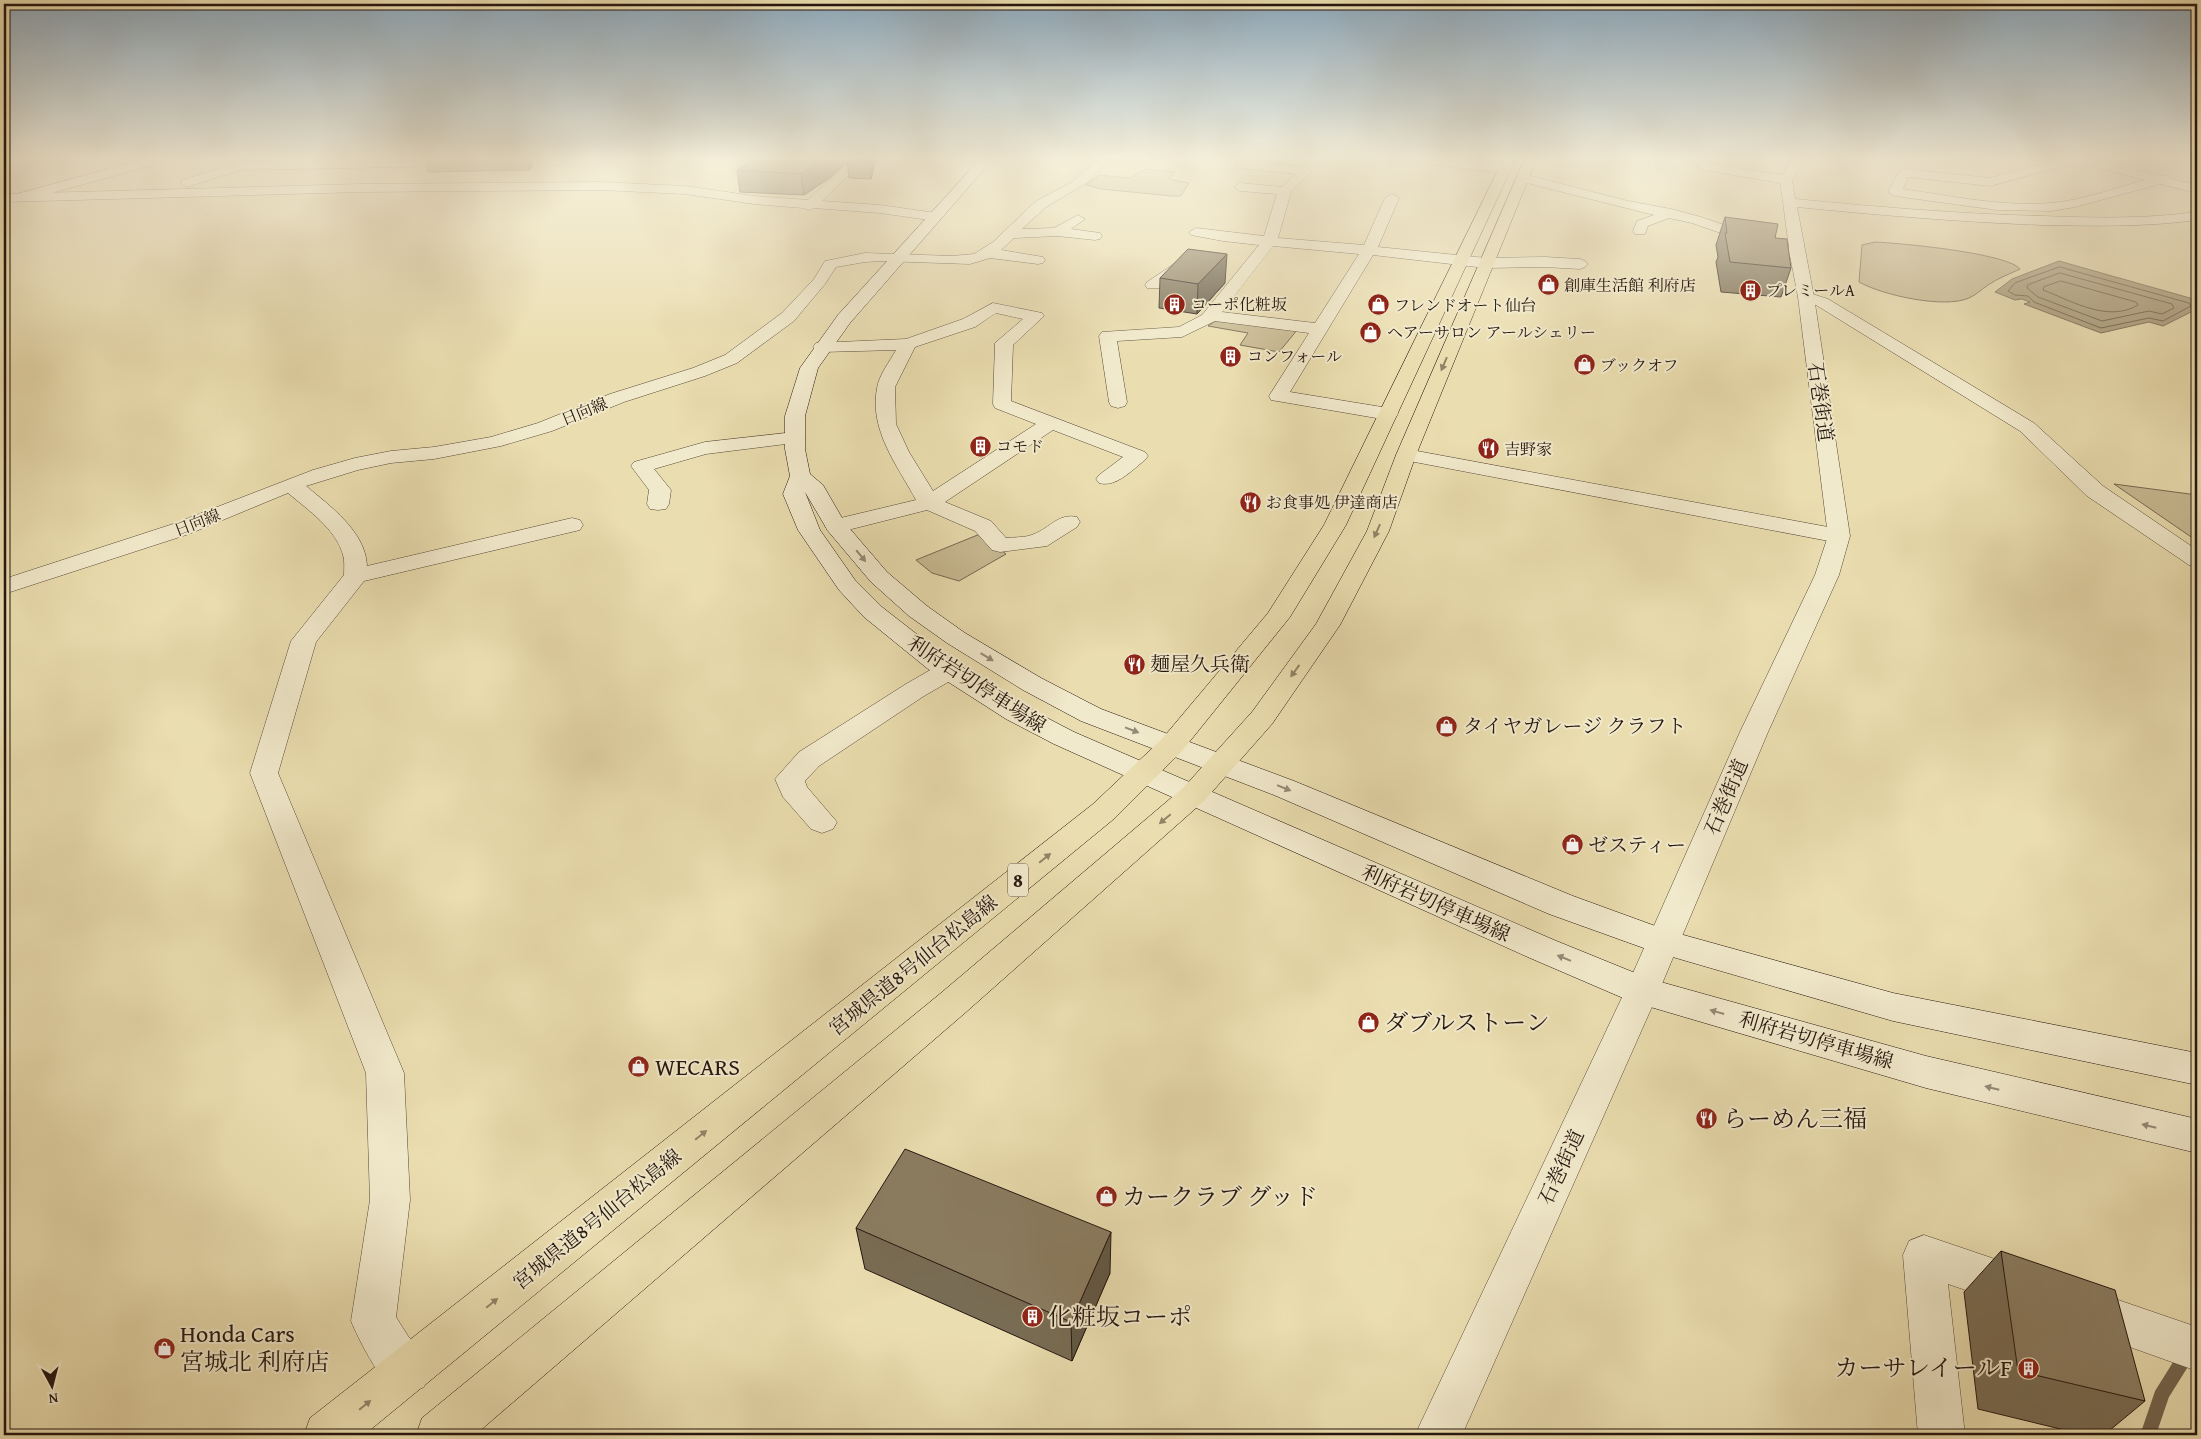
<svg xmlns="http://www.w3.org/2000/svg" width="2201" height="1439" font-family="'Gentium Book Plus','Noto Serif JP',serif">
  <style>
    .green { fill: #c9bb94; stroke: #776852 }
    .water { fill: #a79979; stroke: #73654f }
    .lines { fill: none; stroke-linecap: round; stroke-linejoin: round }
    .shore { stroke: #665844; stroke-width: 1 }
    .stream { stroke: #73654f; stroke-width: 15 }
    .minor-casing { stroke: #564837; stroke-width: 1 }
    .tertiary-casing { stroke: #564837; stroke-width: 1 }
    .secondary-casing { stroke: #25160f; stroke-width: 1 }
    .primary-casing { stroke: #25160f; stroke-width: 1 }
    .minor { fill: #f1e9cb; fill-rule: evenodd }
    .tertiary { fill: #f1e9cb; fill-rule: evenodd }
    .secondary { fill: #f1e9cb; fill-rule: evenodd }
    .primary { fill: #eaddaf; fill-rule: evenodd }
    .wall { fill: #786c54; stroke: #25160f }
    .shaded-wall { fill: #615845; stroke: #25160f }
    .building { fill: #8b7d62; stroke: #25160f }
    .oneway { fill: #918367 }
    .oneway2 { fill: #958a76 }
    .labels { text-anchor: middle; stroke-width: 4; stroke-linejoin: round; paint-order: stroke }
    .far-poi-label { font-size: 16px; fill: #25160f; stroke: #f1e9cb; text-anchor: start }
    .far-street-label { font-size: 16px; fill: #25160f; stroke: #f1e9cb }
    .shield { fill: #f1e9cb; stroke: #625547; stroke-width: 1 }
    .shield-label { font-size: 19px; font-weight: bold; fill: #25160f }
    .street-label { font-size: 20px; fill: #25160f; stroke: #f1e9cb }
    .poi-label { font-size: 20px; fill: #25160f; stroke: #f1e9cb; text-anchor: start }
    .near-poi-label { font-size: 24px; fill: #25160f; stroke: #f1e9cb; text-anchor: start }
  </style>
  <rect width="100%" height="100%" fill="#eaddaf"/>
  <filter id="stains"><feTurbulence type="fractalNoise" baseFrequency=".004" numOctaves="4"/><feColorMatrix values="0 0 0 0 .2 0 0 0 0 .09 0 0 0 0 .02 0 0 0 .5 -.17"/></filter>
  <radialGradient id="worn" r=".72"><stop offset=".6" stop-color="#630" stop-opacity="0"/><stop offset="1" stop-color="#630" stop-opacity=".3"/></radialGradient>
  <g class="green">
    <path d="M1146,169L1175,172L1169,179L1189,183L1181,196H1172L1101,189L1086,185L1099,175L1130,178Z"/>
    <path d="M1875,242C1899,243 2007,253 2020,269C2010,274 1998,278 1988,285C1982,289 1976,295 1969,298C1944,309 1882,295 1859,282L1862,245Z"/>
    <path d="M1218,319L1298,329L1279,352L1240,345L1248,333L1208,326Z"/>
    <path d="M2114,484L2197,495V541Z"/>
    <path d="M980,534L1006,554L959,581L932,573L916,560Z"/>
  </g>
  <path class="water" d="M2059,261L2197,300V309L2163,326L2149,322L2101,333L2024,304L2030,302L2022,299L2015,300L1995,292L2012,279Z"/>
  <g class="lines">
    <g class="shore">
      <path d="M2060,267L2189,303L2191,306L2163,321L2149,318L2101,328L2034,302L2028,296L2015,295L2008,291L2015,283Z"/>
      <path d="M2060,273L2172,304L2174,308L2162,314L2149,311L2102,321L2038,297L2027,288L2028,285Z"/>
      <path d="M2061,281L2136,302L2138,305C2108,323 2072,301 2043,290L2044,287Z"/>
    </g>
    <path class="stream" d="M2148,1435L2162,1394L2197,1338"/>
    <defs>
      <g id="minor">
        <path d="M462,158H688L682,162L241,170L187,187L181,183L182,180L240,162Z"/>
        <path d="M854,158H867L822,201L880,205L936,213L943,217L936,221L880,213L814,208L809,210L803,208L754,204L685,194L601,190L361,192L4,202V194L361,184L601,182L685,186L754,196L808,200Z"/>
        <path d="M1099,158H1112L1088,182L1046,207L1022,229L1054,228L1078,215L1085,219L1071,229L1100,233L1102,236L1100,239L1095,240L1057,236L1014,238L1001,250L1043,257L1045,260L1043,263L1038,264L990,258L970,264L882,261L865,262L836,267L825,284L794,321L737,363L705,376L624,402L552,431L501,446L434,459L391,463L358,470L306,486C330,506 366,532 367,566L572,518L580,520L583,525L580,530L364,581L316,642L278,773L404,1073L410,1200L396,1317L408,1336L424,1355L431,1371L424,1387L408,1394C403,1392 398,1390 393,1388C378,1378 358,1338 351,1321L370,1200L366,1073L250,773L291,641L344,575C344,569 345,562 343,555C336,529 308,510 288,493L189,534L4,594V579L173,524L313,470L355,458L391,451L434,447L491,437L538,423L610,394L693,368L725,355L782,313L814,279L825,261L865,253L952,256L974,254L993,242L1036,201L1074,181Z"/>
        <path d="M1403,158H1444L1505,165L1511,169L1505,173L1409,162Z"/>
        <path d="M1681,158H1697L1707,163L1786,176L1792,180L1786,184L1704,170Z"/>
        <path d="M2064,158H2090L2160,176L2170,175L2172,179L2197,185V193L2160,184L2075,207L2051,211L1997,210L1895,196L1888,192L1898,173L1904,169L1990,178ZM2077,162L2145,180C2115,188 2083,200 2052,203C2003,207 1951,196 1903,189L1908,177L1990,186Z"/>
        <path d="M1242,161L1306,167L1312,171L1291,192L1278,238L1364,245L1385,198L1392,194L1399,198L1378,247L1486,258L1545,257L1580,259L1585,261L1588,264L1585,267L1580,269L1545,267L1486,268L1373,255L1290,392L1388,408L1395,410L1398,414L1395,418L1388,420L1271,400L1269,396L1309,333L1215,321L1182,337L1117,341L1127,402L1125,406L1118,408L1111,406L1109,402L1099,336L1102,332L1179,327L1202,315L1259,245L1223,241L1191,235L1189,232L1196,228L1264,236L1277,194L1240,191L1234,187L1240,183L1282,187L1296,174L1238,168L1236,165L1238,162ZM1273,246L1359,254L1315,323L1222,312Z"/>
        <path d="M1523,174L1628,201L1671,209L1701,217L1802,252L1804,255L1802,258H1792L1692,223L1669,218L1648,226L1645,234H1635L1633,231L1637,221L1654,215L1519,181L1517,178Z"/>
        <path d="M1191,255L1196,256L1198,259L1196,262L1159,288H1147L1145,285L1147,282L1186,256Z"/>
        <path d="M1806,292L1828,299L2034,423L2103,486L2197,550V567L2189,565L2087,496L2020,431L1816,305L1800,300L1798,297L1800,294Z"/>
        <path d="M993,303L1042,313L1044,316L1013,345L1011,401L1145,452L1148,456L1145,460C1132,470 1116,488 1099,483L1096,479L1099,475L1123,457L1053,430L945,502L991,521L1006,538C1014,537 1026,538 1034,534C1050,528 1058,513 1077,517L1080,522L1077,527L1047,546L1000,552L992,550L975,531L927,510L836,533L828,531L825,526L828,521L916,500C897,465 869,430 877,388C879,375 890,361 896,350L822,352L816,351L813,347L816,343L906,339L963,319ZM996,313L1023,319L995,343L993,404L995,408L1036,424L933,491L909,452L896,424L895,387L915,347L975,327Z"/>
        <path d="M795,432L802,434L805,438L802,442L706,454L654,469L671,490L669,504L666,509L658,510L650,509L647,504L649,490L631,466L634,462L705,442Z"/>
        <path d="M1406,449L1839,529L1847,531L1850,536L1847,541L1839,543L1399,459L1396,455L1399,451Z"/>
        <path d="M948,663L957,665L961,671L957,677L924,696L819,766L805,781L807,787L837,822L833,829L822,833L811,829L783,797L775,779L799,752L906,684L939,665Z"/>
        <path d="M1924,1235L2030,1271L2036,1286L2030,1301L2015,1307L1948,1284L1965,1435H1918L1903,1255L1909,1241Z"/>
        <path d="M2089,1290L2197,1327V1371L2074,1327L2067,1312L2074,1297Z"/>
      </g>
      <g id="tertiary">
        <path d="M148,158H169L167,161L27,200L22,201L15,197L17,194Z"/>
        <path d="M1793,158H1805L1792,180L1795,199C1877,207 1959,214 2042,216C2094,218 2145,219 2197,212V220C2146,227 2094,226 2042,225C1960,222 1878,215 1797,207L1814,297L1850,536L1839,575L1768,732L1659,991L1462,1435H1415L1625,991L1740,732L1815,575L1828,536L1798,297L1790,255L1780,180Z"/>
      </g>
      <path id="secondary" d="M981,158H994L850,323L818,368L805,416V449L810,474L823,485L845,523L887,572L927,606L965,633L1041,678L1101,709L1294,781L1573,896L1669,931L1893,993L2197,1053V1085L1893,1021L1652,951L1549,914L1274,795L1081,721L1023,690L947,643L909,616L871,582L828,531L805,492L820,530L855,580L882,607L946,657L1026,707L1074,732L1554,940L1650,979L1926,1056L2197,1119V1153L1926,1088L1630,1001L1530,958L1054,744L1006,719L928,669L864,617L839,590L798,530L783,494L790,476L785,449V416L800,368L838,315Z"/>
      <g id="primary">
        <path d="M1504,158H1516L1346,525L1290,617L1182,751L1115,818L364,1435H304L310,1418L1093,804L1162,739L1268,613L1324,525Z"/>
        <path d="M1525,158H1537L1416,455L1389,531L1340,625L1272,724L1204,801L965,1013L475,1435H416L422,1418L941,993L1184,787L1252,712L1316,624L1367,531L1396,455Z"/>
      </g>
    </defs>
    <use href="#minor" class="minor-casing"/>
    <use href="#tertiary" class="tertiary-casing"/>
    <use href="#secondary" class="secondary-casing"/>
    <use href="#primary" class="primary-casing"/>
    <use href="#minor" class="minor"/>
    <use href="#tertiary" class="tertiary"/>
    <use href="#secondary" class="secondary"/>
    <use href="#primary" class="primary"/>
  </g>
  <g class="wall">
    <path d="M424,158H530L532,167L529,170L428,172Z"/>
    <path d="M756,158H876L871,179L849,178L847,162L831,177L804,195L740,192L737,170Z"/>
    <path d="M1725,217L1775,238L1791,268L1781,297L1721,292L1716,262L1718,257L1716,245Z"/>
    <path d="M1160,278L1225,283L1197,314L1159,308Z"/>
    <path d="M856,1228L1110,1273L1072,1361L865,1269Z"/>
    <path d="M2001,1251L2145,1401L2104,1435H2085L1978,1409L1964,1292Z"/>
  </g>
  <g class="shaded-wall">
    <path d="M526,158H530L532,167L529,170Z"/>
    <path d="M825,158H847V162L831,177L804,195L801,174Z"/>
    <path d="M868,158H876L871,179Z"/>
    <path d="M1227,254L1225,283L1197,314L1198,284Z"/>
    <path d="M1111,1232L1110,1273L1072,1361L1071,1322Z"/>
  </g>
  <g class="building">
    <path d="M756,158H825L801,174L737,170Z"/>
    <path d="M1725,217L1778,224L1775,238L1787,239L1791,268L1730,262L1725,233H1727Z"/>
    <path d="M1188,249L1227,254L1198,284L1160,278Z"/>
    <path d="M905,1149L1111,1232L1071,1322L856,1228Z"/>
    <path d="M2001,1251L2115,1290L2145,1401L2018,1371Z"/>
  </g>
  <defs><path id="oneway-solid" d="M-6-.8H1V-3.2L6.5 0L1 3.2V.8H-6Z" transform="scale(1.25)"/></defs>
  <g class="oneway">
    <use href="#oneway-solid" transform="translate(1444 364) rotate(113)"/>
    <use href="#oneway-solid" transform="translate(1377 531) rotate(114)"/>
    <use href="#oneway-solid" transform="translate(1295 671) rotate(126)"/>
    <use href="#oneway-solid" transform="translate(1165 819) rotate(140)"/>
    <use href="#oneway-solid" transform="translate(1045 858) rotate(-39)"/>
    <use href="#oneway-solid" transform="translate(701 1135) rotate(-39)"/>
    <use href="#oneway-solid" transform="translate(492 1303) rotate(-39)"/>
    <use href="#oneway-solid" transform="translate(365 1405) rotate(-39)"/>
  </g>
  <g class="oneway2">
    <use href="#oneway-solid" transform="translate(861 556) rotate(50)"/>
    <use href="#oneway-solid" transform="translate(987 657) rotate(31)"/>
    <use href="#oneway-solid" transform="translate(1132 730) rotate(21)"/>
    <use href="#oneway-solid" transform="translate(1284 788) rotate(22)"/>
    <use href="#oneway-solid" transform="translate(1564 958) rotate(-158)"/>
    <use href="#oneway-solid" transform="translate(1717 1012) rotate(-164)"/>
    <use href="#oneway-solid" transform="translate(1992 1088) rotate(-166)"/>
    <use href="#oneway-solid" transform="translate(2149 1126) rotate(-166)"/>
  </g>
  <linearGradient id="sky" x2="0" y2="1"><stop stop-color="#8ea9bc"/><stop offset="0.44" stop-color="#f6f0db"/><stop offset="1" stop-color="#f6f0db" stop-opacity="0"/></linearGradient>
  <rect width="2201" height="360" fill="url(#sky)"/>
  <defs>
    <symbol id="shop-disc" viewBox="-11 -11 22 22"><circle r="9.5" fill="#8f2418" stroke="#f1e9cb"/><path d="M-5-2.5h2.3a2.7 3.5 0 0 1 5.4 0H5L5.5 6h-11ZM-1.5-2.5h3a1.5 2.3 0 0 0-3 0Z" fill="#fff"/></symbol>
    <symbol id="building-disc" viewBox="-11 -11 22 22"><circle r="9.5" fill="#8f2418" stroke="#f1e9cb"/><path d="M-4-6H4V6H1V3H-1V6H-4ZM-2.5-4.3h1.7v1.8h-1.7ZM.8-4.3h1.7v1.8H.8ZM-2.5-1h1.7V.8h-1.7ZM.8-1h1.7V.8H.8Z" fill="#fff"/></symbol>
    <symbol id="restaurant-disc" viewBox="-11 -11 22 22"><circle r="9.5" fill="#8f2418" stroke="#f1e9cb"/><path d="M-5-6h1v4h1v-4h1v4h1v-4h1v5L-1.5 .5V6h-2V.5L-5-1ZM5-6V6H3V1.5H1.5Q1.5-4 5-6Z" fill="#fff"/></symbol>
  </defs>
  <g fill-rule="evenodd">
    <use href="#shop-disc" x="1536" y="272" width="25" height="25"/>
    <use href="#building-disc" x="1738" y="278" width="25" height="25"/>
    <use href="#building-disc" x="1162" y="292" width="25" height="25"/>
    <use href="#shop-disc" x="1366" y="292" width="25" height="25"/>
    <use href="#shop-disc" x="1358" y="320" width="25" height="25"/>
    <use href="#building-disc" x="1218" y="344" width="25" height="25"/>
    <use href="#shop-disc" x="1572" y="352" width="25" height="25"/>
    <use href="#building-disc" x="968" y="434" width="25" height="25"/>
    <use href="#restaurant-disc" x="1476" y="436" width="25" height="25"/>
    <use href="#restaurant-disc" x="1238" y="490" width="25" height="25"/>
    <use href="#restaurant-disc" x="1122" y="652" width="25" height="25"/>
    <use href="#shop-disc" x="1434" y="714" width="25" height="25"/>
    <use href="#shop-disc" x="1560" y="832" width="25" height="25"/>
    <use href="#shop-disc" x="1356" y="1010" width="25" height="25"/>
    <use href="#shop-disc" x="626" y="1054" width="25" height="25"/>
    <use href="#restaurant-disc" x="1694" y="1106" width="25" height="25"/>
    <use href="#shop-disc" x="1094" y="1184" width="25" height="25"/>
    <use href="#building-disc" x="1020" y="1304" width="25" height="25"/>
    <use href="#shop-disc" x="152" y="1336" width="25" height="25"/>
    <use href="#building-disc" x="2016" y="1356" width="25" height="25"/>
  </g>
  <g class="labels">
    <g class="far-poi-label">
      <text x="1564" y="291">創庫生活館 利府店</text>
      <text x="1766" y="296">プレミールA</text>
      <text x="1191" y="310">コーポ化粧坂</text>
      <text x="1394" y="311">フレンドオート仙台</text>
      <text x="1387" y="338">ヘアーサロン アールシェリー</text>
      <text x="1247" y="362">コンフォール</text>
      <text x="1600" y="371">ブックオフ</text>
      <text x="996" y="452">コモド</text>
      <text x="1504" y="455">吉野家</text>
      <text x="1266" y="508">お食事処 伊達商店</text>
    </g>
    <g class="far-street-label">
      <text transform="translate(584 411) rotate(-22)" y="6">日向線</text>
      <text transform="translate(197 522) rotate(-21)" y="6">日向線</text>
    </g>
    <rect class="shield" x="1008" y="863.5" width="20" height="33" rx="4"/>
    <g class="shield-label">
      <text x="1018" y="887">8</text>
    </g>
    <g class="street-label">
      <text transform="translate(1821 402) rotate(82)" y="7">石巻街道</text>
      <text transform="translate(977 684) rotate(33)" y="7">利府岩切停車場線</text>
      <text transform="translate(1726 797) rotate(-67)" y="7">石巻街道</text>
      <text transform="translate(1436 903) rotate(24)" y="7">利府岩切停車場線</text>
      <text transform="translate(913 965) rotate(-39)" y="7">宮城県道8号仙台松島線</text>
      <text transform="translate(1816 1040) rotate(16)" y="7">利府岩切停車場線</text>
      <text transform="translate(1561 1167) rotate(-65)" y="7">石巻街道</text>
      <text transform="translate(597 1219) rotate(-39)" y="7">宮城県道8号仙台松島線</text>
    </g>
    <g class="poi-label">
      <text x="1150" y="671">麺屋久兵衛</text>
      <text x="1463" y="733">タイヤガレージ クラフト</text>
      <text x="1588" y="852">ゼスティー</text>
    </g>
    <g class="near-poi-label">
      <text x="1384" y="1031">ダブルストーン</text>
      <text x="655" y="1075">WECARS</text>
      <text x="1723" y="1127">らーめん三福</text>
      <text x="1122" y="1205">カークラブ グッド</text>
      <text x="1048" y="1325">化粧坂コーポ</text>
      <text x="180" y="1342">Honda Cars<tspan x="180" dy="28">宮城北 利府店</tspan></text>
      <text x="2012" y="1376" text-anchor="end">カーサレイールF</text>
    </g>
  </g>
  <rect width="2201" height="1439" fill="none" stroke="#eaddaf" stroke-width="20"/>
  <rect x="5" y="5" width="2191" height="1429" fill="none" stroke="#25160f" stroke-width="2.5"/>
  <rect x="10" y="10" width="2181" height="1419" fill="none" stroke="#25160f"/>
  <g transform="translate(52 1386) rotate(173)" stroke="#f1e9cb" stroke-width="4" paint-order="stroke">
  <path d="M0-4L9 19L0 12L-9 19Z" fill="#25160f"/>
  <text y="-8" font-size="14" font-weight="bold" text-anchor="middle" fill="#25160f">N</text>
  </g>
  <rect width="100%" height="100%" filter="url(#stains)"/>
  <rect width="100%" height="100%" fill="url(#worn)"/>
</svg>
